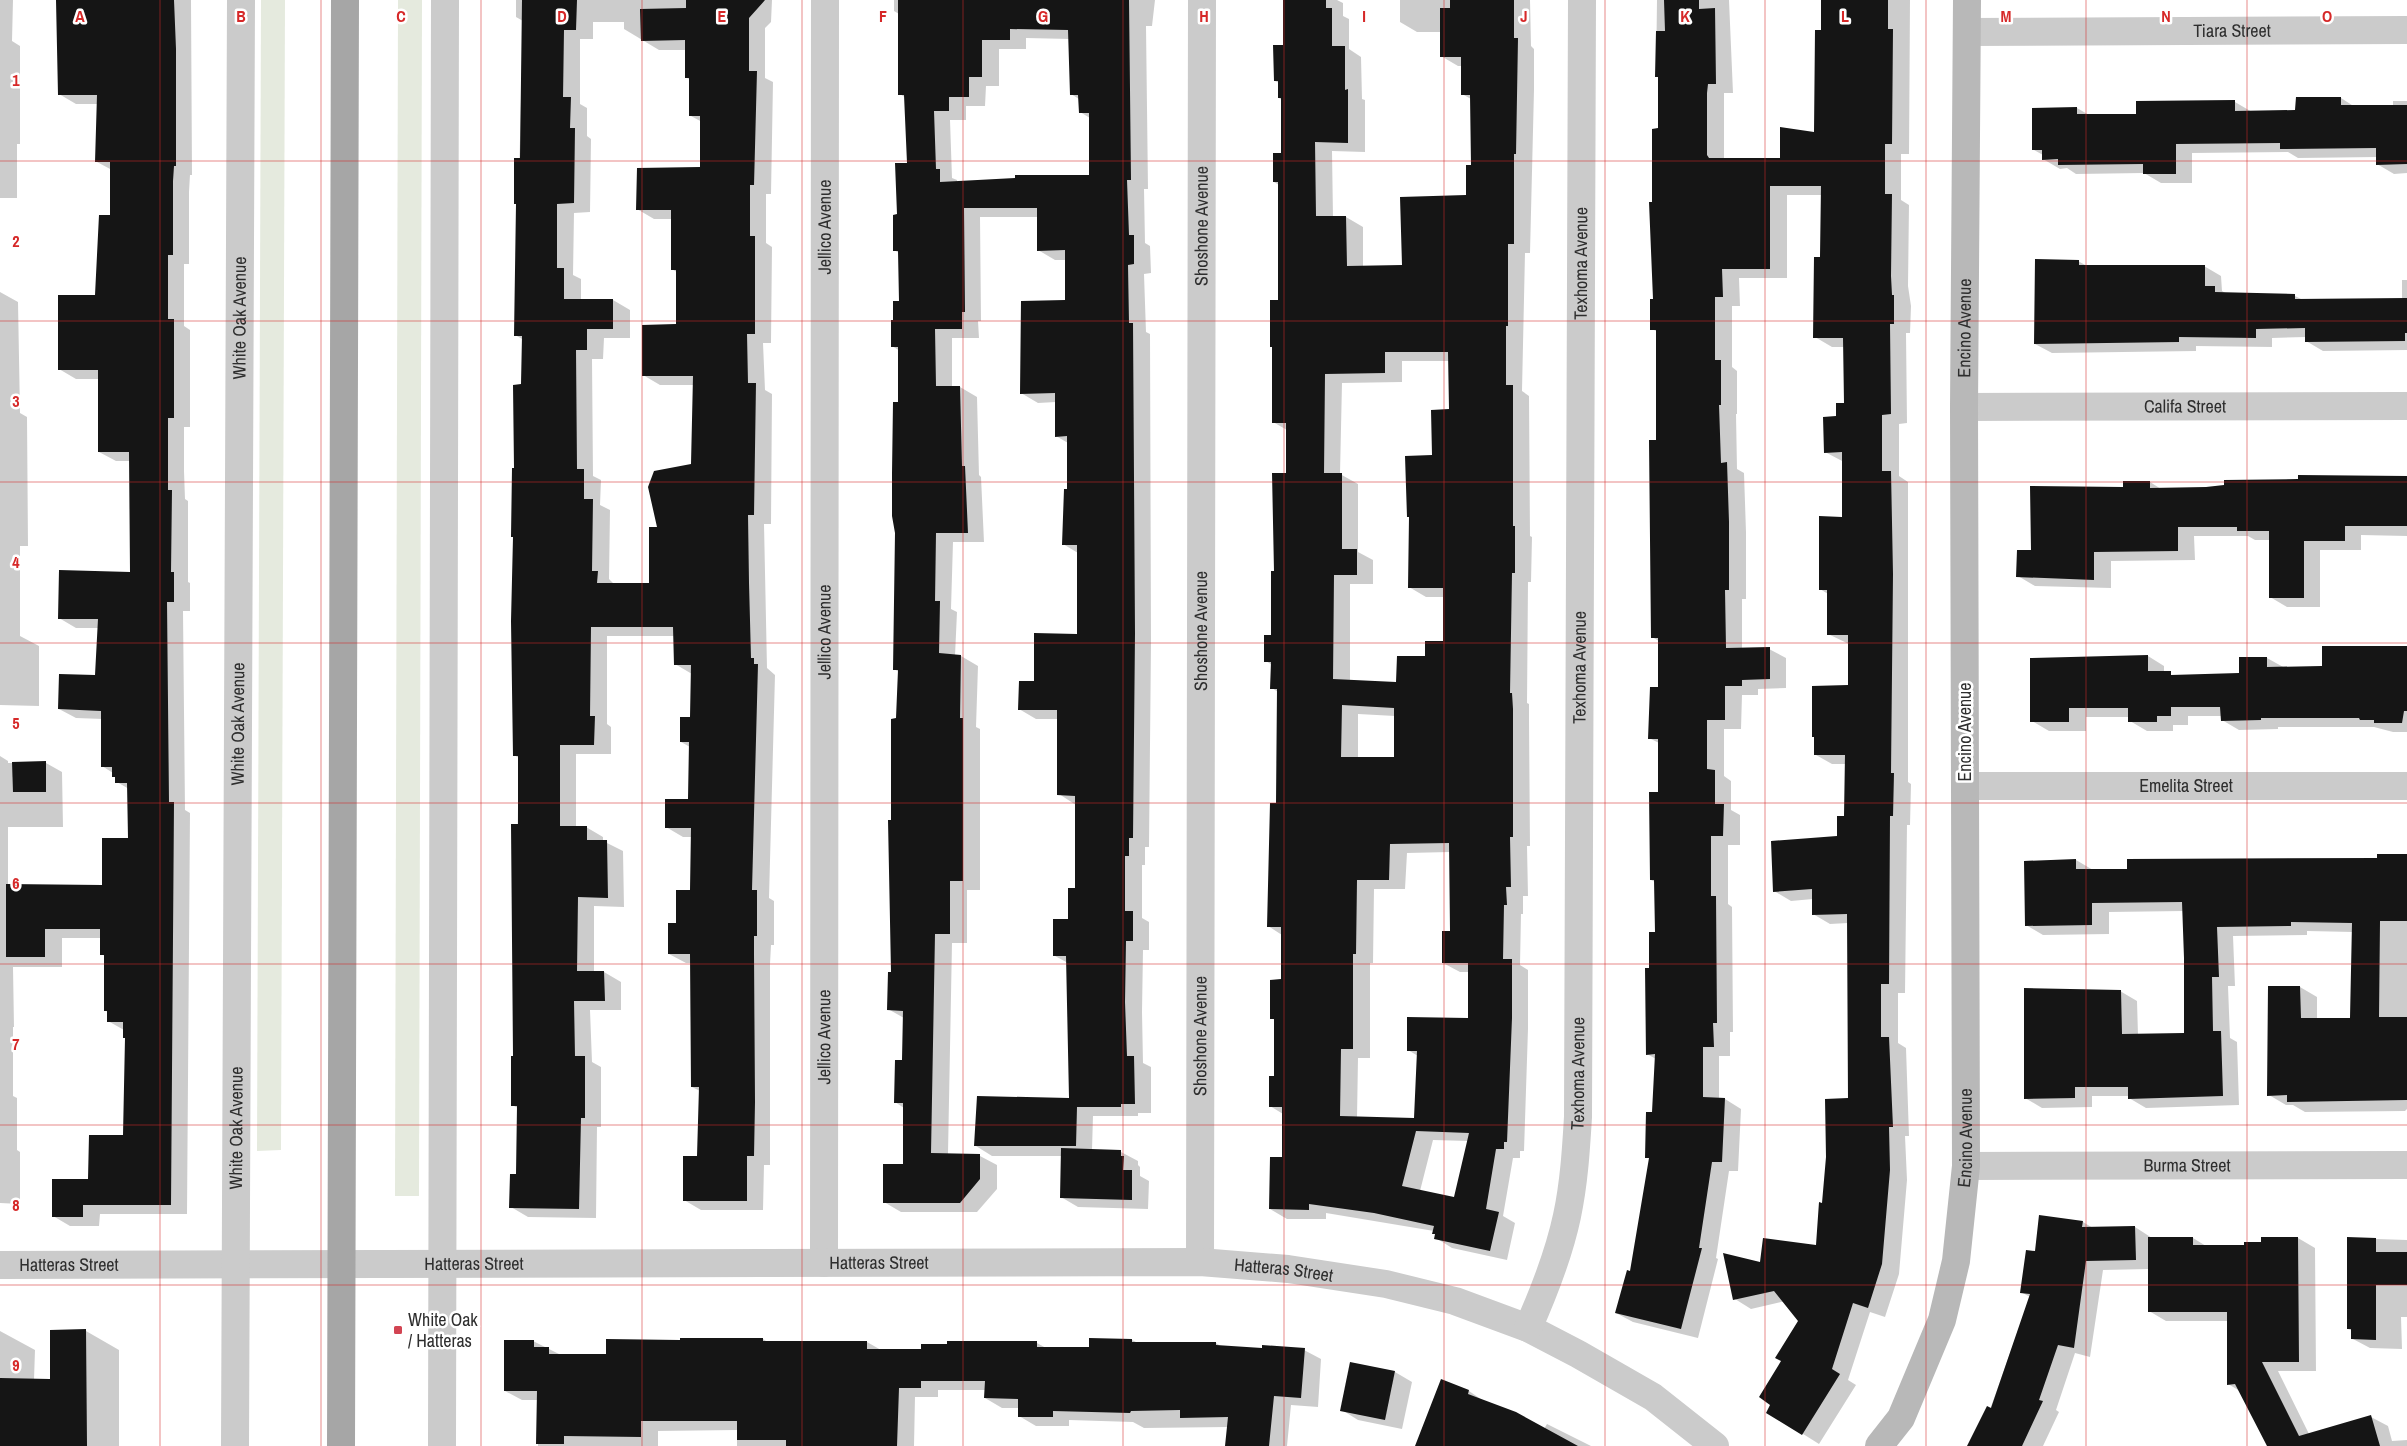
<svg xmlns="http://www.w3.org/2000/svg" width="2407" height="1446" font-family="'Archivo Narrow',sans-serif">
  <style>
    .green { fill: #e5eade }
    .shadow { fill: #0003; fill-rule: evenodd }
    .building { fill: #151515; fill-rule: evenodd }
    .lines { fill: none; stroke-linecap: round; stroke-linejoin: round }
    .street { stroke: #cbcbcb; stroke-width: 28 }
    .secondary { stroke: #b8b8b8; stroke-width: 28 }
    .primary { stroke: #a6a6a6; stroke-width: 28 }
    .grid { fill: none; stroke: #d62828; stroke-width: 1; stroke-opacity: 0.55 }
    .poi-dot { fill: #d24452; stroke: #fff; stroke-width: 2 }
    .labels { text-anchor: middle; stroke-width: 5; stroke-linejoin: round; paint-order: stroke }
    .street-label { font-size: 18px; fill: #2e2e2e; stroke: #fff }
    .poi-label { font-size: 18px; fill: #2e2e2e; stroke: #fff; text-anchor: start }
    .grid-label { font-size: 16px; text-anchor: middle; font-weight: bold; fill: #d62828; stroke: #fff; stroke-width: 5; stroke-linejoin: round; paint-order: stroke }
  </style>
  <rect width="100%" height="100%" fill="#fff"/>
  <g class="green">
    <path d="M261,0H285L281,1150L257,1151Z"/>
    <path d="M398,0H422L419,1196H395Z"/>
  </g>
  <g class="shadow">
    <path d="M0,0H13L12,41L20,46V144H17V198H0Z"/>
    <path d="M58,0H191L192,175H190L189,192V264H184V326L190,330V427H184V471L185,499L188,501V582L190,583V611H183L185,810L190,813L187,1214H100L99,1226H70L53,1216L89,1180L124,1137L126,1038L124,1030L108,1021V1012L106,1011L105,956L101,954V938H62V967H13L14,1027H13V1096L17,1098V1150L20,1152V1204L0,1203V756L8,761V763H46L62,772L63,827H8V885L102,887L129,839V789L117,782L113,773L102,766L103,719L76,718L59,709L97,676L98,628H76L59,618L131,573L130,461H116L99,452V379H76L59,369L97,296L112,216V170L97,162L98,104H76L59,94Z"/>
    <path d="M516,0H772L771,22L765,28V78L773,82L771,194H766V243L772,247L771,343H763L765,390L772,394L771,524H764L767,668L775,675L769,898L774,901V945H771L770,964V1165H764L763,1210H701L684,1200L698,1158L700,1091L692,1087V963H686L669,954L678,924L691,891L692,837H683L666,827L689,800L690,747L681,742L691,718L692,674L675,664V636H607V724L611,727V754H576V827H586L603,837V841L623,851L624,907L594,906V972H604L621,982V1010H590L592,1062L601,1067V1127H597L596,1218L528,1217L511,1207L517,1175L518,1108L512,1105L519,758L514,755V538L512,536L524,340L515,335L523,21L516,17ZM593,22H624V29L659,50H687V78L691,80V116L702,122V169L637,209L654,219H672V269L678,273V325L643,375L660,385H694L692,465L659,528L650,584H614L609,579L610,510L600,505L601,480L593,476L592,359H603L604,338H630V310L613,300H581V279L573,275L574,213L590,212L591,139L587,136V108L580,104V39H593Z"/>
    <path d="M894,0H1155L1152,26H1146L1148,189H1144L1145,243L1150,246L1151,273L1144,274L1146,332L1150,334L1151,643L1149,847H1145V865H1142V918L1149,922V950H1143L1142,1012L1143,1063L1151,1067V1113H1138V1116H1093L1092,1150L1121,1152L1138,1161V1165L1140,1167V1176L1149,1181L1148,1209L1078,1207L1061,1197L1062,1156H992L976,1146L1071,1099L1068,963L1055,956L1069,921L1076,889V805L1059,794V719H1036L1019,709L1035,683L1078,635V553L1063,544L1068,490V443L1056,436V402L1038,403L1021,393L1066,301V260H1055L1038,250V217H980L981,321H978L979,338H952V387H960L977,397L979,475L981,477L984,542H953L951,609L957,612L955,656H961L978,666L976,727L980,729V890H967V943H952L948,1154L980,1156L997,1165V1189L977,1212H901L884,1202L904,1165V1108L895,1102L903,1062L904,1018L888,1009L892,973V821L899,672L894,669L900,351L892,346L900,302L899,253L894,250L908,164L906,98L900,94L899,14L894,11ZM1026,38L1070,39L1071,94L1079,99L1080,112L1090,118V176L957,183V180L952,178L950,120H966V106H985L986,86H999V49H1026Z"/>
    <path d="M1284,0H1337L1343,3V16L1349,19V49L1361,57L1362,99L1365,100V152L1332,151L1333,218L1346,217L1363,227V267L1403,266L1468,196L1472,166L1471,99L1462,94V66H1458L1441,56V32H1417L1400,22V0H1530L1531,46L1534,49V90L1530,253H1525L1522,391L1529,396L1530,536L1532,537L1531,582H1528L1527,703L1529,704V720L1530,846H1527L1528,896H1523V914H1521L1520,965L1528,970V1029L1524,1151H1520V1158H1513L1503,1216L1515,1223L1507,1260L1452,1248L1436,1238L1434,1231L1326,1213V1219H1287L1270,1209L1283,1159V1114L1270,1106L1275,1078V1020L1271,1018L1282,980V935L1268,926L1277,805L1278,692L1272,688V665L1266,661L1272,636L1275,573L1287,474V430L1273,422L1279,301V185L1274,182L1282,154V100L1279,98V83L1275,81L1284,46ZM1402,361H1449L1450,410L1433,456L1409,587L1426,597H1445L1444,643L1397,684L1350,681V584H1373V560L1358,552V484L1340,474L1342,383L1402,382ZM1358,714L1395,716V758H1358ZM1450,852L1452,933L1443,963L1460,972H1469V1019L1408,1050L1418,1056L1415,1119L1357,1118L1358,1058H1370V963H1373L1374,889H1405L1407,853ZM1433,1140L1468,1141L1455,1198L1420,1191Z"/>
    <path d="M1657,0H1729L1733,93H1724V159H1781L1816,133L1823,0H1910L1909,154H1901V200L1909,205L1908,286L1911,306L1910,333H1906L1907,423L1899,424V476L1908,482V782L1911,784L1910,825H1907L1905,993H1898V1043L1906,1048L1909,1136H1905L1907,1180L1899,1274L1885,1317L1870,1312L1848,1380L1856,1385L1819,1444L1768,1412L1772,1405L1783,1361L1800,1321L1785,1301L1751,1309L1735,1299L1762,1264L1817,1246L1823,1204L1849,1099L1848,923L1830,924L1813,914V899L1791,901L1774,891L1839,837L1845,817L1846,764H1832L1816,755L1849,687V644L1828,634V594L1820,589L1844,518V462L1825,452L1838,418L1845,404V347H1832L1815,337L1821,258L1822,195H1787V278H1739L1740,306H1732V367L1737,371V414H1736L1737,469L1744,473L1746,532V599H1742V649H1769L1786,658V688L1758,689V695H1742L1741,729H1724V776L1731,781V810L1740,815V845H1728V904L1732,907L1733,1032H1730V1056H1719V1099H1725L1741,1109L1738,1171H1729L1716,1258L1718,1259L1698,1338L1633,1322L1616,1313L1631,1273L1650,1159L1647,1157L1653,1114L1656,1059L1647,1054L1650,969L1657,934L1655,882L1651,880L1659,793V743L1649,738L1659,688V641L1652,637L1658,442V332L1652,329L1654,301L1653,203L1659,129V78L1656,76Z"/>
    <path d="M2297,98H2341L2355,107H2393V101H2407V173L2394,174L2377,164V157L2298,158L2288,152L2192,153V183H2161L2144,173L2076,174L2067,168L2060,169L2043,159V155L2034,150L2077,108L2089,115H2137V102H2235L2252,112L2297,111Z"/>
    <path d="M2078,261L2087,266H2204L2221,276L2222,291L2227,294L2295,296L2303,300L2402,299V280H2407V350L2323,351L2306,341V337L2272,338V347L2196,346V351L2052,353L2035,344Z"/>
    <path d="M0,292L18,302L20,413L27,417L28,546H20V636L39,646V706L0,705Z"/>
    <path d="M2407,477V536L2361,535V550H2320V607H2287L2270,597V540H2255L2248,536H2194L2195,560L2111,561V588L2035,586L2018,576L2032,551L2124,488L2150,482L2161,489L2207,488Z"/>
    <path d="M2407,647V732H2393L2374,727H2278V729L2239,730L2222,720V716H2188V725H2173V731H2147L2130,721V717H2086V731H2049L2032,721L2148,656L2164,666V673L2176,676L2241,674L2240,658H2267L2285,668H2324Z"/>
    <path d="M2407,855V1109L2405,1111L2305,1112L2293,1105H2286L2269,1095V987H2300L2317,997V1019H2351L2353,932L2307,931V935L2233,936L2235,986H2228L2230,1038L2237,1042L2239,1105L2146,1108L2129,1098V1096H2092V1107L2042,1108L2025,1098L2120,991L2137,1001L2138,1035H2185L2184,911L2109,912V934L2043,935L2026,925L2025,863L2076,860L2093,870H2128L2378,859Z"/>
    <path d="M2040,1217L2083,1222L2093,1228L2135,1227L2152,1238H2193L2206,1246H2245L2298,1238L2315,1248L2316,1371H2278L2309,1434L2371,1417L2388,1426L2392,1441L2407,1440V1446H2268L2240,1391L2228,1384V1321H2166L2149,1311V1269L2103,1270L2090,1357L2075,1353L2056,1410L2059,1412L2043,1446H1977L2030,1297L2021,1292L2036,1252Z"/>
    <path d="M2348,1238L2407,1240V1317H2401L2402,1349L2370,1348L2353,1339V1331L2348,1329Z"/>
    <path d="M0,1331L35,1350L34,1380H51L86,1331L119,1350V1446H0Z"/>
    <path d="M681,1339H763L769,1343L867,1342L881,1350H922L1037,1343L1046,1348H1090L1132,1340L1138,1343H1216L1222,1347L1304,1350L1321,1359L1318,1407L1291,1405L1287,1446H1227L1228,1427L1144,1428L1133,1422L1069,1420V1426H1036L1019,1416V1408H1002L985,1398L986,1390H938V1397H915L914,1446H737V1430L658,1431V1446H538V1400H522L505,1391L533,1341L561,1355H607L681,1342Z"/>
    <path d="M1351,1364L1395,1372L1412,1382L1402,1429L1358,1420L1342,1410Z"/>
    <path d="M1441,1381L1469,1391L1485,1402L1544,1429L1547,1424L1591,1446H1427Z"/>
  </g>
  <g class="building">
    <path d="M56,0H174L176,49V166H174L173,181V255H168V319H174V418H168V490H172L171,572H174V602H167L169,802H174L171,1205H83V1217H52V1179H88L89,1135H123L125,1038H123V1022H107V1011H104V955H100V929H45V957H6V884L102,885V838H128L127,783H115V777H112V767H101V711L58,709L59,674L95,675L98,619H58L59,570L130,572L129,452H98V370H58V295H95L99,215H110V162H95L97,95H58Z"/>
    <path d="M522,0H577L576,30H564L563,97H571L570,128H575L574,203L557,204V268H564V299H613V329H587V350H576L577,469H584V499H593L592,571H598L597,583H649V527H657L648,487L654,471L691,464L693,376H642V325L676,324V270H671V210H636L637,168L700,167V116H689V78H685V40L641,41L640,9L686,8V0H765L749,18V71H757L754,185H750V236H755V334H747L748,383H756L754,515H748L749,583L751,658H754V664H758L752,890H757V936H754V954L755,1102L754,1156H747V1201H683V1156H697L699,1087H691L690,954H668V923H676V890H690L691,828H665V799H688L689,742H680V717H690L691,665H674L673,627H591L590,716H595L594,745H560V826H587V840H607L608,898L578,897L577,971H604L605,1001H574L575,1056H585V1118H581L579,1209L509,1208L510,1174H516L517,1106H511V1056H513L511,824H518V756H513L511,621L513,537H511L512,468H514L513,385L521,384L522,336H514L516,204H514V158H520Z"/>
    <path d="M898,0H1129L1131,180H1127L1129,235H1134V264L1128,265L1129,323H1133L1135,633L1133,838H1129V856H1125V911H1133V941H1126L1125,1002L1127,1056H1134L1135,1104H1121V1107H1077L1076,1146H974L977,1096L1069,1098L1066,956H1053V919H1068V888H1075V796L1057,795V710H1018L1019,681H1034V633L1077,634V545H1062L1064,489H1067V436L1055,437V393L1020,394L1021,301L1065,300V250L1037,251V208H964L965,312H962V329H935L936,386H960L962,466H965L968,533H936L935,601H940L939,653L961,655L960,718H963V881H950V934H935L931,1153L980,1154V1179L960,1203H883V1164H903V1103H894L895,1060H902L903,1011L887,1010L888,972H891L888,820H891V719L896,718L898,670H893L895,533L892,516V473L893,402H898V347H891V320H893V301H899L898,251H893V215L897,214L895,163H907L904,95H898ZM1010,29L1068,30L1070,95H1078L1079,113H1089V175H1015V178L940,182V169H936L934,111H949V97H969V77H982V40H1010Z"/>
    <path d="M1283,0H1326V8H1332V46H1345V90L1348,89V143L1315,142L1316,216H1346L1347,266L1402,265L1400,197L1466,195V165H1471L1470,95H1461V57H1440V8H1450V0H1514V38H1518L1516,154H1514V244H1508V326H1506V385H1513V526H1515V573H1512L1510,693H1512L1513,709V837H1510L1511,887H1506L1507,905H1504L1503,959H1512V1018L1507,1142H1504V1149H1496L1486,1209L1499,1212L1490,1251L1434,1239L1435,1234H1432L1434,1226L1374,1213L1309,1204V1210L1269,1209L1270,1157H1282V1107H1269V1076H1274V1019H1270V980L1281,979V927H1267L1270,803H1276L1277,689H1270L1271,662H1264V635H1271V571H1274L1272,473H1286V423H1272V347H1270V300H1278V182H1273V153H1281V98H1278V81H1274L1273,45H1283ZM1385,352H1448L1449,409L1431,410L1432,455L1405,456L1407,517H1409L1408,588H1443V641H1425V656H1397L1396,682L1333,679L1334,575H1357V549H1342V473H1324L1325,374L1385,373ZM1342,705L1394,708V757H1341ZM1449,843L1450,931H1442V963H1468V1018L1407,1017V1051H1417L1414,1118L1340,1116L1341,1049H1353V954H1356L1357,880H1389L1390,844ZM1416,1131L1469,1133L1454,1197L1402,1186Z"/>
    <path d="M1664,0H1699V9L1715,8L1716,84H1708L1707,93V155L1709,158H1780V127L1814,132L1815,30H1821V0H1888V29H1893L1892,144H1885V194H1892L1891,276L1892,295H1894V324H1890L1891,414L1882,415V471H1891L1893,574L1891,773H1894L1893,816H1890L1889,984H1881V1037H1889L1893,1127H1889L1890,1170L1882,1264L1868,1308L1853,1303L1832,1369L1840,1374L1802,1435L1766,1413L1770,1405L1759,1397L1781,1361L1775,1358L1798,1321L1774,1291L1733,1300L1723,1253L1760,1262L1763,1238L1816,1245L1819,1202L1822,1203L1826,1157L1825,1099L1848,1098L1847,914L1812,915V889L1773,892L1771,841L1837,836V816H1844L1845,755H1814V737H1812V686L1848,685V635H1827V590H1819V516L1842,517V452L1824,453L1823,417L1836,416V403H1844L1843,338H1813L1814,257H1820L1821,186H1770V269H1722L1723,297H1715V360H1721V405H1719L1721,463L1727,462L1729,522V590H1725L1726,648L1770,647V679L1742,680V686H1725V720H1707V769L1715,770V804H1724L1723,836H1711V896H1716L1717,1023H1713L1714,1047H1703V1097L1725,1098L1722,1162H1712L1699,1248H1702L1681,1329L1615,1313L1627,1270L1630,1271L1649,1158H1645L1646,1112H1652L1655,1054L1646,1055L1645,968H1649V932H1655L1654,880H1650L1649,792H1658V739H1648L1650,687H1658V638H1651L1649,440H1656V330H1650V299H1653L1649,202H1652V129L1658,128V77H1655L1656,31H1665Z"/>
    <path d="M2296,97H2341V105H2407V164L2376,165V148L2280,149V143L2176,144V174H2143V164L2058,165V159L2042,160V150H2032V108L2077,107V114H2136V101L2235,100V111L2295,110Z"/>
    <path d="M2035,259L2079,260V265H2205V286H2215V292L2295,294V299L2407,298V333H2405V341L2305,342V328L2256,329V338L2179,337V342L2034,344Z"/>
    <path d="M2298,475L2407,476V526H2345V541H2304V598H2269V531H2237V527H2178V551L2094,552V580L2016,577L2017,550H2031L2030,486L2123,487V481H2150V488L2206,487L2224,485V480L2298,479Z"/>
    <path d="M2322,646H2407V711H2404L2402,723H2374V720H2360L2359,718H2261V720L2221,721L2220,707H2171V716H2157V722H2128V708H2069V722H2030V658L2148,655V671H2171V675L2239,673V657H2267V667L2322,666Z"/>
    <path d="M46,761V792H13L12,762Z"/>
    <path d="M2377,854H2407V921H2380L2379,1017H2407V1100L2287,1102V1095L2267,1096L2268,986H2300L2301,1018H2350L2352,923L2291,922V926L2217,927L2219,977H2212L2213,1031H2221L2223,1096L2128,1099V1087H2075V1098L2024,1099V988L2121,990L2122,1034L2184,1033V958L2182,902L2092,903V925L2025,926L2024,861L2076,859V869H2127V859L2377,858Z"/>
    <path d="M1061,1148L1121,1150V1156H1124L1123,1170H1132V1200L1060,1198Z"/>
    <path d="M2039,1215L2083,1221L2082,1227L2135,1226L2136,1260L2086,1261L2074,1348L2058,1345L2039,1400L2043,1401L2022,1446H1967L1987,1406L1991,1408L2030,1294L2020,1293L2026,1250L2035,1251Z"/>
    <path d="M2148,1237H2193V1245H2244V1242H2261V1237H2298L2299,1362H2262L2299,1436L2371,1415L2380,1446H2267L2235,1384L2227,1385V1312H2148Z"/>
    <path d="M2347,1237L2376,1238V1252H2407V1285H2376V1340L2351,1339V1329H2347Z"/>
    <path d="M86,1329L87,1446H0V1378L50,1379V1330Z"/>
    <path d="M680,1338H763V1341H867V1349H921V1344H947V1341H1037V1347H1089V1338L1132,1339V1342H1216V1345L1262,1348V1345L1305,1348L1301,1398L1274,1396L1269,1446H1225L1228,1417L1180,1418V1410L1131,1411L1130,1413L1053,1411V1417H1018V1399L984,1398L985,1381H921V1388H899L897,1446H786V1440H737V1421H641V1437L564,1436V1444H536L537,1391H504V1340H534V1347H549V1354H606V1339L680,1340Z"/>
    <path d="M1350,1362L1395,1371L1385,1420L1340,1411Z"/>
    <path d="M1441,1379L1469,1390L1468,1394L1516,1412L1578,1446H1415Z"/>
  </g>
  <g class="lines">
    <g class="street">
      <path id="s1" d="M1967,32L2407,30"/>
      <path id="s2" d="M1964,407L2407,406"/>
      <path id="s3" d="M1965,786H2407"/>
      <path id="s4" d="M1966,1166L2407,1165"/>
      <path id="s5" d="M1200,1262L1202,0"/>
      <path id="s6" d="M824,1263L825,0"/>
      <path id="s7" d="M0,1265L1200,1262L1288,1269L1386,1284L1455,1301L1528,1328L1578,1354L1653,1397L1715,1446"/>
      <path id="s8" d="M1528,1328C1544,1292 1559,1254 1567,1216C1574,1183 1576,1150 1578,1117L1582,0"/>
      <path id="s9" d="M235,1446L241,0"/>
      <path d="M442,1446L445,0"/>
    </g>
    <path class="secondary" id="s10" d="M1879,1446L1901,1418L1942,1320L1956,1261L1966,1166L1964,407L1967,0"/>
    <path class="primary" d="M341,1446L345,0"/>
  </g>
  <path class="grid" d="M160,0V1446M321,0V1446M481,0V1446M642,0V1446M802,0V1446M963,0V1446M1123,0V1446M1284,0V1446M1444,0V1446M1605,0V1446M1765,0V1446M1926,0V1446M2086,0V1446M2247,0V1446M0,161H2407M0,321H2407M0,482H2407M0,643H2407M0,803H2407M0,964H2407M0,1125H2407M0,1285H2407"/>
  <rect class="poi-dot" x="393" y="1325" width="10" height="10" rx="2.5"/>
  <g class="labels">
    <g class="street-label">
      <text dy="6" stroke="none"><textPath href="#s1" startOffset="265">Tiara Street</textPath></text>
      <text dy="6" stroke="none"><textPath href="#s6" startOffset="1036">Jellico Avenue</textPath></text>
      <text dy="6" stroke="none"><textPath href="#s5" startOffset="1036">Shoshone Avenue</textPath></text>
      <text dy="6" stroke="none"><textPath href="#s8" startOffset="1072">Texhoma Avenue</textPath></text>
      <text dy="6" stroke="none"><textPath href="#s9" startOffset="1128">White Oak Avenue</textPath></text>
      <text dy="6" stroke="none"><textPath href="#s10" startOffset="1136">Encino Avenue</textPath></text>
      <text dy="6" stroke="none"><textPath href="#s2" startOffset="221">Califa Street</textPath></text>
      <text dy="6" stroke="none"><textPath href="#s6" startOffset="631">Jellico Avenue</textPath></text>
      <text dy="6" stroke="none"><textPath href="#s5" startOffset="631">Shoshone Avenue</textPath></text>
      <text dy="6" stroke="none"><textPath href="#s8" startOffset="668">Texhoma Avenue</textPath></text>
      <text dy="6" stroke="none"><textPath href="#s9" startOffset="722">White Oak Avenue</textPath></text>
      <text transform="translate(1965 732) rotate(-90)" y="6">Encino Avenue</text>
      <text dy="6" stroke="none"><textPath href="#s3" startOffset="221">Emelita Street</textPath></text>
      <text dy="6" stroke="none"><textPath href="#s6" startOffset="226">Jellico Avenue</textPath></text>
      <text dy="6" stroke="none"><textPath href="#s5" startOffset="226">Shoshone Avenue</textPath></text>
      <text dy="6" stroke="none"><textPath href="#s8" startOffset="262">Texhoma Avenue</textPath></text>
      <text dy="6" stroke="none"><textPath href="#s9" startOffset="318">White Oak Avenue</textPath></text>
      <text dy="6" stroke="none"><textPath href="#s10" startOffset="326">Encino Avenue</textPath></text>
      <text dy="6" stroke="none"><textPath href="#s4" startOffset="221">Burma Street</textPath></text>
      <text dy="6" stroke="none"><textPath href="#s7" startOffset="879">Hatteras Street</textPath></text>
      <text dy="6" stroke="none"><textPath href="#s7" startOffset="474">Hatteras Street</textPath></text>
      <text dy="6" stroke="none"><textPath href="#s7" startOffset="69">Hatteras Street</textPath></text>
      <text dy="6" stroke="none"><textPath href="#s7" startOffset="1284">Hatteras Street</textPath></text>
    </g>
    <g class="poi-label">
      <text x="408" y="1326">White Oak<tspan x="408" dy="21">/ Hatteras</tspan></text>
    </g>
  </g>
  <g class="grid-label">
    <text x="80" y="22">A</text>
    <text x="241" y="22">B</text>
    <text x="401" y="22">C</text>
    <text x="562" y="22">D</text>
    <text x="722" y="22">E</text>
    <text x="883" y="22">F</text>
    <text x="1043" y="22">G</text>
    <text x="1204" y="22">H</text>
    <text x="1364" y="22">I</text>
    <text x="1524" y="22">J</text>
    <text x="1685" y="22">K</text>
    <text x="1845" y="22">L</text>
    <text x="2006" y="22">M</text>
    <text x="2166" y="22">N</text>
    <text x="2327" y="22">O</text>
    <text x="16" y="86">1</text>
    <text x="16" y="247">2</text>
    <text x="16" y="407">3</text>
    <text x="16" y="568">4</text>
    <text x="16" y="729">5</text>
    <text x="16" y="889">6</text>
    <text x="16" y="1050">7</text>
    <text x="16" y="1211">8</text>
    <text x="16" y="1371">9</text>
  </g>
</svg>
